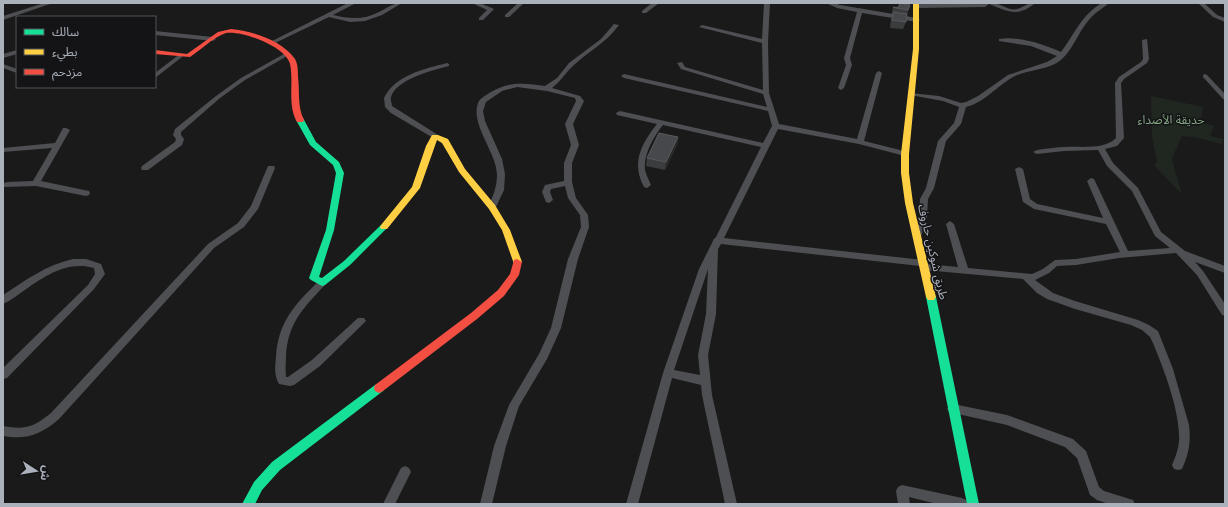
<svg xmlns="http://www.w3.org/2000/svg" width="1228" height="507" font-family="Quicksand,'Noto Sans Arabic',sans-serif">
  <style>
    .green { fill: #202721 }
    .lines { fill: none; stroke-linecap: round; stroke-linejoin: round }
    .street { fill: #4e4f53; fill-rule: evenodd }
    .fast { fill: #16e098; fill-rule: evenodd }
    .slow { fill: #ffcf43; fill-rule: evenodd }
    .jam { fill: #f24e42; fill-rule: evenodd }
    .wall { fill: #3b3c3d }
    .shaded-wall { fill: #29292a }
    .building { fill: #47484b; stroke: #57595c }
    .labels { text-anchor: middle; stroke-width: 3; stroke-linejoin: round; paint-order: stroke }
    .park-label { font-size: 12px; fill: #83a583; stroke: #141416 }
    .street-label { font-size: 12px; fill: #abb1bb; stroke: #141416 }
  </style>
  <rect width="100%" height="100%" fill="#1a1a1a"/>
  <path class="green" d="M1151,96L1203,107L1200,122L1214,126L1210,136L1223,139L1222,144L1199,138L1182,136L1172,158L1174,168L1182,194L1154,165L1157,162L1152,137Z"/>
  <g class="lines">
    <g class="street">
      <path d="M44,3H53L3,20V16Z"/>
      <path d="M348,3H356L333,15C350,19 364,20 379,12C387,8 393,3 402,3L382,15L365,21L350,22L329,17L273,44L268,43Z"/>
      <path d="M472,3H480L494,9L483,20H479V18L487,10Z"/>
      <path d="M518,3H524L509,17H505V15Z"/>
      <path d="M652,3H659L646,13H642V11Z"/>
      <path d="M764,3H770L768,42L769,93L779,124L857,139L876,73L879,71L882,73L864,141L908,152L909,154L905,156L859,144L778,129L724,238L923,260L926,261L927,264L958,267L946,224L950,221L954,224L968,268L1032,274L1043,269L1055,260L1076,259L1120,252L1106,224L1034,209L1023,202L1015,169L1019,167L1023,169L1030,199L1037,204L1103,218L1087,181L1091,178L1094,179L1128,251L1170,248L1155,236L1132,191L1107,166L1098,150L1064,151L1037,154L1033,152L1037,150C1046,149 1056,147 1065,147C1082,146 1104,150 1116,138L1115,83L1119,77L1141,62L1143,59L1142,40L1147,39L1149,59L1147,63L1124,79L1121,83L1124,138L1117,146L1105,149L1113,163L1138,188L1161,232L1185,251L1225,266V273L1195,262L1203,271L1225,304V316L1222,315L1197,275L1176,253L1119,258L1076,265L1057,266L1049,273L1035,280L1053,293L1075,301L1138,320L1149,325L1158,331L1173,369L1189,425C1191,441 1189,454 1182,469L1178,470L1174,469L1172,465C1176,456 1180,445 1179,435C1178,406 1164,370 1153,343L1150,337L1142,330L1131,325L1075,309L1047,299L1037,293L1023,279L924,270L921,269L920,266L721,244L718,249L716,314L708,355L712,395L737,504H725L702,395L701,385L672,378L638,504H626L663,373L699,269L713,241V240L716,237L761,147L663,125C654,136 643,155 645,170C646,175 649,180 651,185L647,188L644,187C631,163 641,144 657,124L617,115L616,113L620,111L763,143L772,126L768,111L624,78L621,76L624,74L767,107L763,94L681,69L677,63L682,62L685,67L763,90L762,43L699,27L702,25L762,39ZM708,269L706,314L698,355L700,375L674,370Z"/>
      <path d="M826,3H834L840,5L917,18L920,20L917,22L862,13L850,58L852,65L844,88L841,90L838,88L846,65L844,58L857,12L837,8Z"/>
      <path d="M995,3C1002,5 1010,11 1017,9C1024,7 1027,3 1035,3C1018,18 1007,11 989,4L985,7L916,8L913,6L916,4Z"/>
      <path d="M1102,3H1109C1102,9 1094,13 1088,21C1078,33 1073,49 1062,59C1048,71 1028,69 1013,77C997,86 985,102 966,107L961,124L946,141L934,188L928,199L927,217L921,237L920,239H914L913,237L919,217L920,199L926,188L938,141L954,123L959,107L943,101L910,95V93L939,96L961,103L966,102L978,96L1008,75L1047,62L1057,56L1031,46L999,41V39C1019,36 1043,44 1061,52C1074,35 1082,14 1102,3Z"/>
      <path d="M1198,3H1204L1217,15L1225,18V22L1213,17Z"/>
      <path d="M614,24L619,25C605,44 590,50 574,65C566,72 561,81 552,88L580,96L584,101L573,124L579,145L572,163V182L576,198L588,215L589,227L578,259L561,328L547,359L519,406L506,446L492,504H480L494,446L509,405L539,354L551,328L568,259L581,227L580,215L568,198L565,186L551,189L550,192L553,200L549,203L546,202L542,192L545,185L564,181V163L571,145L565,124L576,101L575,98L547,91L517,87L502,91L486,102L483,111L485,121L502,159L505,174L504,190L496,207L492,210L488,207C493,196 497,187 497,175C497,152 468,122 479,101C482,97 488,94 491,92C509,81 526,83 545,86L557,78L569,63L601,39Z"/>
      <path d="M155,31L213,37L216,39L213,41L155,35Z"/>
      <path d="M17,50V54L3,58V54Z"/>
      <path d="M180,54L183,56L182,57L155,78V73Z"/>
      <path d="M284,54L289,55L245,80L220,98L181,132V135L184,139L182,145L148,170H142L141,168L142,166L175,142L176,139L173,135L175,129L216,96L241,78Z"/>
      <path d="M447,63L449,64V66C434,70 396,79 391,97C390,100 392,103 392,106L438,135L439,137L435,139L391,113L385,107L384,98C395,75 424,69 447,63Z"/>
      <path d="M3,64L17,69V73L3,68Z"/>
      <path d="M1205,74L1207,75L1225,94V100L1223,99L1203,77V75Z"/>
      <path d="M63,128H66L70,130L41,181L89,191L90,193L89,195L86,196L36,186L4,187L3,185L4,183L7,182L33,181L52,148L3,152V148L55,143Z"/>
      <path d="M268,166H274L275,168L258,209L244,227L214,248L59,419C40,435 27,440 3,436V426C25,430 34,427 51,413L208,244L238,223L251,206Z"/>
      <path d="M73,259H86L101,264L105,274L94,289L7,378L3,379V368L88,285L95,274L94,268C67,260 43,277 22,292C16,296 10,301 3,304V295C26,280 46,265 73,259Z"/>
      <path d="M322,280L325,281L327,283L325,285C304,307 288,323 286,355C286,362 285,370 286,377H288L312,360L358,318H364L366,321L320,366L294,385L290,386L279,384C274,375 275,367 276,357C278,322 295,304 319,281Z"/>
      <path d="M953,404L1007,415L1073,439L1086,451L1099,487L1104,491L1133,500L1135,504H1109L1097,500L1090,495L1077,458L1065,447L1007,425L949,412L947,409L949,406Z"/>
      <path d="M405,466L409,468L411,472L395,504H383L401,468Z"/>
      <path d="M902,485L962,498L966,500L968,504H937L909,497L910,504H898L896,491L898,487Z"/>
    </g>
    <g class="fast">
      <path d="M297,118H303L316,142L339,162L344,173L334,230L319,277L322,278L344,261L381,225H387L388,227L350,265L325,285L322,286L311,280L309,278L326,230L336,173L333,165L310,145L296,120Z"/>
      <path d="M931,293L934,294L936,297L979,504H967L926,297L928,294Z"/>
      <path d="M379,383L383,385L384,388L383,391L280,470L262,490L255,504H242L254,482L272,462L375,385Z"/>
    </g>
    <g class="slow">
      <path d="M913,3H919V49L909,154V173L913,203L936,297L934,300H928L926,297L905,203L901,173V154L913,49Z"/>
      <path d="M432,135H438L448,139L465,169L495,205L510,230L522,262L520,264H514L502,230L489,209L459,172L442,143L437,140L420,188L387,229H381L380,227L381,225L412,187L426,146Z"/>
    </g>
    <g class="jam">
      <path d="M231,29C252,31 282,40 295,59C298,64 298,72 298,77C300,92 297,106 304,120L303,122H297C287,104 294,83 290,64C286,47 242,30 226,33C213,37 201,50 190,57L155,54V50L187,54L218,32Z"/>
      <path d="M517,259L522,262L519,275L504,296L477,319L383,391L379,393L375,391L374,388L375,385L471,313L498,290L510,274L514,260Z"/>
    </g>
  </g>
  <g class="wall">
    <path d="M910,5L907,15L906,22L903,29L890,28L891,19L893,12H892L893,7L898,8Z"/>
    <path d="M678,137L677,145L665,170L646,166L647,158Z"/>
  </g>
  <path class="shaded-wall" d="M678,137L677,145L665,170L666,162Z"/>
  <g class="building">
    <path d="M900,3L910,5L908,10L893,7L898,8Z"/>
    <path d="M893,12L907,14L906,22L892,20Z"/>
    <path d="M659,133L678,137L666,162L647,158Z"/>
  </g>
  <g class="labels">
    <g class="park-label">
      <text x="1171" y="124">حديقة الأصداء</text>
    </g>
    <g class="street-label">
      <text transform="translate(933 252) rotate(77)" y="4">طريق شوكين حاروف</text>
    </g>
  </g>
  <rect width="1228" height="507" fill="none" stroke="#abb1bb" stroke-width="8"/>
  <rect x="16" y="16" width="140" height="72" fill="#141416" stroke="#505358"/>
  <rect x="24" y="29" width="20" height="6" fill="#16e098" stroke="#505358"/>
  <text x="52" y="36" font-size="12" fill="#abb1bb">سالك</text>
  <rect x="24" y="49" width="20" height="6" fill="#ffcf43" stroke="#505358"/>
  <text x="52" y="56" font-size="12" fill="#abb1bb">بطيء</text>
  <rect x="24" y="69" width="20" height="6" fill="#f24e42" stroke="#505358"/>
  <text x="52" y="76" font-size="12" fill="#abb1bb">مزدحم</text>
  <g transform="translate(36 471) rotate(102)" stroke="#141416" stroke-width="3" paint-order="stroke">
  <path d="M0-3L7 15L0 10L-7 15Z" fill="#abb1bb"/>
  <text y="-6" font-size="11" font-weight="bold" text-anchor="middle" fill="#abb1bb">ش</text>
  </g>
</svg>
